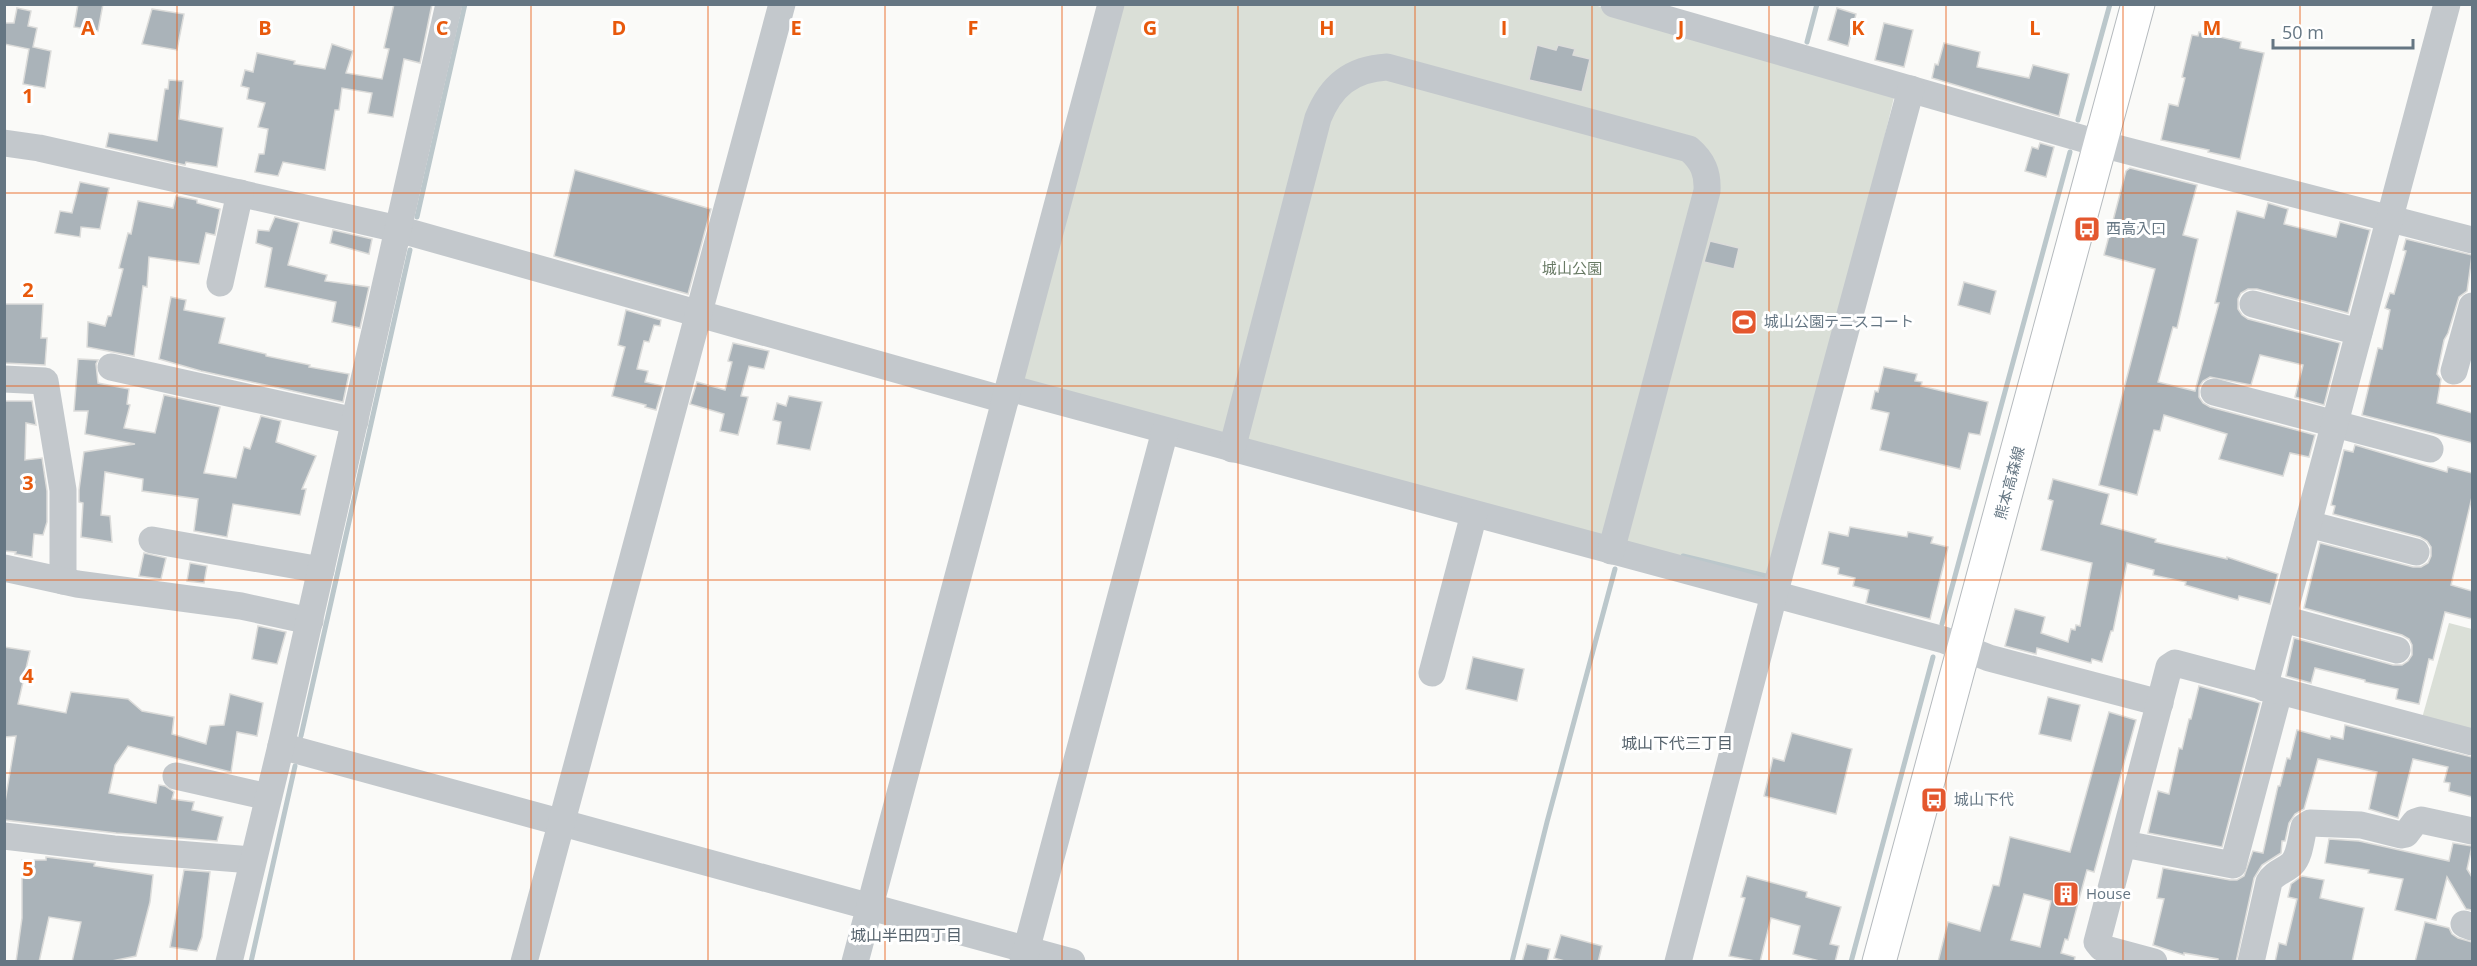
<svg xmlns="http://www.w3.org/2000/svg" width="2477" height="966" font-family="'Open Sans','Noto Sans JP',sans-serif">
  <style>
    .green { fill: #dadfd7 }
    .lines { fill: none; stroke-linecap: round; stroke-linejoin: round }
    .stream { stroke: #bbc7cb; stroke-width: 5 }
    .building { fill: #aab3b9; stroke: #dcdcda; stroke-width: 1.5; fill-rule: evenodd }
    .major-casing { stroke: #b5babe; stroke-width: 35 }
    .minor { stroke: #c3c8cc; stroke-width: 27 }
    .major { stroke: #fff; stroke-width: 33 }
    .grid { fill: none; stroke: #e8590c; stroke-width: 1.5; stroke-opacity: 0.55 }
    .labels { text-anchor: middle; stroke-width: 6; stroke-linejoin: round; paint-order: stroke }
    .poi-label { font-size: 15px; fill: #657683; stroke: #fff; text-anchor: start }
    .park-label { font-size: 15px; fill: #687a64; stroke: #fff }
    .street-label { font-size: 15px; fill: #657683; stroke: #fff }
    .neighbourhood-label { font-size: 16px; fill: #57646e; stroke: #fff }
    .grid-label { font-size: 20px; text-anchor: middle; font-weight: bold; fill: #e8590c; stroke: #fff; stroke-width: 6; stroke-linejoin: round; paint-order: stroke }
  </style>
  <rect width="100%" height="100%" fill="#fafaf8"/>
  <g class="green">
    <path d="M1111,5H1594L1897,85L1774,595L1009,388Z"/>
    <path d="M2449,623L2472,629V732L2422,718Z"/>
  </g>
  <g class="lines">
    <g class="stream">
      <path d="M1807,42L1817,4"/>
      <path d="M2078,120L2110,4"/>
      <path d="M417,217L465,4"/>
      <path d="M1683,556L1770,577"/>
      <path d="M1942,624L2070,152"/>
      <path d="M301,736L410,250"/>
      <path d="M251,962L295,766"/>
      <path d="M1512,962L1547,822L1615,569"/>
      <path d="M1851,962L1933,657"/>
    </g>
  </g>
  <g class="building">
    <path d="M78,4H103L98,31L74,27Z"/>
    <path d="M394,4H432L420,63L404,59L393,117L368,113L372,93L342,88L339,110H335L325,170L283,162L278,176L255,172L259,154H264L268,129L258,127L265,103L247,99L249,88L241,86L245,70L253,72L257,53L295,61L294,64L325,69L332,44L353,51L346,73L382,79L389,49L384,48Z"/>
    <path d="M17,8L31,11L28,26L37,28L33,47L51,51L45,88L23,84L29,49L4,44V23H14Z"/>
    <path d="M1837,8L1856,14L1848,46L1828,40Z"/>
    <path d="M152,9L184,14L177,50L142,44Z"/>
    <path d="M1884,23L1913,30L1904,67L1875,60Z"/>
    <path d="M2199,32L2241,42L2240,48L2264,53L2240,159L2208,152L2209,150L2161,140L2169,104L2178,106L2185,78L2182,77L2192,35L2198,36Z"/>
    <path d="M1944,43L1980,52L1977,67L2029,78L2033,65L2069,74L2059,116L1932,78L1935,64L1938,65Z"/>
    <path d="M1537,45L1556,50L1558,45L1575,49L1573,55L1590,59L1582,92L1529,80Z"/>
    <path d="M169,80L183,81L179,119L223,128L217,167L186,162L185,165L106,147L109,133L157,141L165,89H168Z"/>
    <path d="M2040,143L2054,147L2046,177L2025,171L2032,147L2038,149Z"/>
    <path d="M2130,168L2197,185L2183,235L2198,239L2177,328L2173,327L2158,382L2195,391L2219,303H2215L2237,211L2264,218L2268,203L2288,209L2284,224L2336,237L2340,222L2370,230L2348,313L2257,289H2248L2241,293L2238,299V309L2242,315L2248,319L2340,343L2324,405L2295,397L2303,365L2260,355L2251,385L2210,377L2203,381L2199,387V397L2203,403L2210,407L2315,435L2309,457L2290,453L2283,476L2219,459L2227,434L2164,415L2160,431L2154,430L2137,495L2099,485L2155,269L2104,255L2126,171Z"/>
    <path d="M575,170L711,209L688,294L554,256Z"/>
    <path d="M80,182L109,188L100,229L81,227L80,237L55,233L60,211L72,213Z"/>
    <path d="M176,196L197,200V203L220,209L215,235L206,233L199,264L149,257L147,287L143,286L134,356L87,347L88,322L105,326L108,316H111L123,269L119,268L128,233L131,234L138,201L173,208Z"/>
    <path d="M275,217L299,223L288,265L327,275L325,281L369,287L360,328L332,322L336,302L265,287L272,248L256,243L258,230L269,231Z"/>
    <path d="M333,230L372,239L369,254L330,243Z"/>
    <path d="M2406,239L2472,255L2467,291L2459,297L2448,333L2444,340L2437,374L2441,379L2437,403L2472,413V443L2362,415L2378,348L2382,349L2390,310L2385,308L2390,293L2394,294L2406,251L2403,250Z"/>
    <path d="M1710,241L1739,248L1734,269L1704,262Z"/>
    <path d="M1964,282L1996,291L1990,314L1958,305Z"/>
    <path d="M171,297L186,300L184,310L225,318L219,343L266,354V356L310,365L309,367L349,374L343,402L201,371L159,359Z"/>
    <path d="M4,304H43L41,338H47L45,365L4,363Z"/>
    <path d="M626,310L661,320L660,326L654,325L649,342L644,341L637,369L648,371L645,382L663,386L656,410L645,407L646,405L612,396L625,347L618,345Z"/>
    <path d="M733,343L769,351L764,369L749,366L741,396L748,397L738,435L720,431L724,414L690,404L697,382L725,390L732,362L728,361Z"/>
    <path d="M78,359L98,360L96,364L98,383L129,389L127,404L130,405L124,428L155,433L164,395L220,407L204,473L236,478L244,447L250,449L261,416L281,421L276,442L316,456L302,489H306L300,515L233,504L227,537L194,531L198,499L142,491L143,479L105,472L101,515L110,516L112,542L81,537L83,503L79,502V490L84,452L135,444L85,434L88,411H74Z"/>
    <path d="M1884,367L1917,374L1915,381L1922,382L1921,386L1988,402L1980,435L1969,433L1960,469L1880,450L1889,413L1871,409L1875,391L1878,392Z"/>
    <path d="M789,396L822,402L810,450L777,444L781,422L773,420L777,403L786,406Z"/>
    <path d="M4,401H32L36,425L26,423L25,460L42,458L47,491V522L43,535L34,534L32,557L15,554L16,552L4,551Z"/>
    <path d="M2355,445L2447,472L2448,467L2472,473V497L2451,585L2472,591V619L2445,612L2433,660L2429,659L2419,704L2396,699L2398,689L2365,682V680L2315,668L2311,683L2286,676L2294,638L2393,665H2402L2408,661L2412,655V645L2409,639L2402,635L2304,608L2320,543L2413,567H2421L2428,563L2431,556V547L2427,541L2420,537L2333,514L2335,506L2331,505L2344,450L2353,452Z"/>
    <path d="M2053,479L2109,494L2101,524L2156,539L2155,542L2227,559V557L2278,574L2270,604L2239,596L2238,600L2185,585L2186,582L2153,575L2154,570L2127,563L2113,631H2111L2102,662L2092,659L2091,663L2037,648L2036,654L2005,646L2015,609L2045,617L2041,633L2068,642L2071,629L2075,630L2076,625L2080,626L2092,563L2041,550L2053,501L2048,499Z"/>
    <path d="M1850,527L1907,537L1908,532L1933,537L1931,543L1948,547L1930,619L1866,603L1869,590L1853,586L1855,578L1838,574L1839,568L1822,564L1829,532L1848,536Z"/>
    <path d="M144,553L166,558L161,579L139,576Z"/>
    <path d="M190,563L207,566L204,583L187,581Z"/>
    <path d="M258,626L286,632L277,664L252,659Z"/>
    <path d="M4,647L30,651L18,704L66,713L71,692L128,699L142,711L174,717L172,734L206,744L210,726L224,725L230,694L263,703L257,736L237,732L231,772L128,746L115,765L109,793L156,803L159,785L165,786L174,792L172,799L194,802L192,810L223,817L217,841L116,833L4,820V808L16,736L4,737Z"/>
    <path d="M1473,657L1524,669L1517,701L1466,689Z"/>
    <path d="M2199,686L2260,703L2222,847L2148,833L2158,791L2169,794L2179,748L2182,749L2189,719H2191Z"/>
    <path d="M2048,697L2080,705L2071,741L2039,734Z"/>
    <path d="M2109,712L2136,720L2094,872L2087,870L2068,940L2065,939L2061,953L2075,957L2074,962H1938L1948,922L1980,931L1993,885L1999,886L2010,837L2070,852ZM2024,894L2051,901L2040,947L2011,940Z"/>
    <path d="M2345,725L2472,757V797L2449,791L2450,783L2444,782L2448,767L2413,759L2398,818L2369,809L2377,772L2318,759L2304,809L2295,814L2289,823L2285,841H2282L2281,853L2262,865L2254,878L2236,962H2218V959L2184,953V955L2153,945L2164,899L2157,898L2163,868L2230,880H2237L2244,876L2253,851L2263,853L2278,786H2280L2287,758L2290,759L2297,730L2330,739L2331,736L2343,739Z"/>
    <path d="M1792,733L1852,749L1836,814L1764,796L1773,758L1784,761Z"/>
    <path d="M2329,839L2359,841L2449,861L2453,843L2472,846L2467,869L2472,877V910L2466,909L2447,877L2436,920L2395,910L2403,879L2368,873L2369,870L2325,863Z"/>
    <path d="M46,857L95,863L94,866L153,875L150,902L136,956L107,962H72L81,922L49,917L39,962H16L22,918V860H46Z"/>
    <path d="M184,870L210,872L202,937L197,951L170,947Z"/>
    <path d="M1747,876L1807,892L1806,897L1841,907L1830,944L1839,946L1835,962H1823L1793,954L1800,926L1771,918L1760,962L1729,956L1745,898L1741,897Z"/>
    <path d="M2302,876L2324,880L2320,898L2364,908L2352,962H2275L2279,943L2286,945L2297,899L2288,897L2291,884Z"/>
    <path d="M2425,922L2449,928L2452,934L2458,938L2472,942V962H2415Z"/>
    <path d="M1561,935L1602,946L1598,962H1568L1554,958Z"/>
    <path d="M1527,944L1550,949L1547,962H1522Z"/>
  </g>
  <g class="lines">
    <defs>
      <path id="major" d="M1879,962L2138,4"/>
    </defs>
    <use href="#major" class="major-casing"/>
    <g class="minor">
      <path d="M1614,4L2101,144L2472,240"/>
      <path d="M4,143L39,148L398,229L1005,400"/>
      <path d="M220,283L240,193"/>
      <path d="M2253,304L2359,332"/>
      <path d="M111,367L355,421"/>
      <path d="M2454,371L2472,306"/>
      <path d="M4,379L45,381L63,490V581"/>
      <path d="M1009,388L1944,640L1989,658L2160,703"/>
      <path d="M2214,392L2430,449"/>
      <path d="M1232,449L1318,118C1331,86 1351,69 1387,67L1689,149C1703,161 1708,173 1707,191L1611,551"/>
      <path d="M2308,524L2416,552"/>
      <path d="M152,540L321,570"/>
      <path d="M4,568L77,584L241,606L310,621"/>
      <path d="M2283,619L2397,650"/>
      <path d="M1432,673L1474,514"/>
      <path d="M2264,688L2447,4"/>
      <path d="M281,746L1072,962"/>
      <path d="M176,776L268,797"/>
      <path d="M4,836L114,849L252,860"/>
      <path d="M2124,844L2233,865L2279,692"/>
      <path d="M2464,924L2472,927"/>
      <path d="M229,962L281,746L449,4"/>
      <path d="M524,962L782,4"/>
      <path d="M855,962L1111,4"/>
      <path d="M1023,962L1165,431"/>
      <path d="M1678,962L1774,595L1911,89"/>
      <path d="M2154,962L2102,948L2097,942L2169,667L2175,663L2472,742"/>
      <path d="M2251,962L2269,882C2274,873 2284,871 2292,864C2300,856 2301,838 2304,827L2310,823L2361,825L2401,835L2406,834L2415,822L2421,820L2472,831"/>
    </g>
    <use href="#major" class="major"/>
  </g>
  <path class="grid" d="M177,4V962M354,4V962M531,4V962M708,4V962M885,4V962M1062,4V962M1238,4V962M1415,4V962M1592,4V962M1769,4V962M1946,4V962M2123,4V962M2300,4V962M4,193H2472M4,386H2472M4,580H2472M4,773H2472"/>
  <defs>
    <symbol id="bus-square" viewBox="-11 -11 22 22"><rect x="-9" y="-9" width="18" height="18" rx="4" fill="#e4572e" stroke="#fff"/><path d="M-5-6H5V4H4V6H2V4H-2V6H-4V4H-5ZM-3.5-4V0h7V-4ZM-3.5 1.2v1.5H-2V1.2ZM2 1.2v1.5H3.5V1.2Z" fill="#fff"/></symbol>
    <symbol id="stadium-square" viewBox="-11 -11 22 22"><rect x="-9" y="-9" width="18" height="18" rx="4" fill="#e4572e" stroke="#fff"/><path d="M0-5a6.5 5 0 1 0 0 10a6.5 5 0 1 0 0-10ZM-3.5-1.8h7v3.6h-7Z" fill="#fff"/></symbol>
    <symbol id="building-square" viewBox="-11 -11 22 22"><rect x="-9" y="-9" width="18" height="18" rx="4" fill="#e4572e" stroke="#fff"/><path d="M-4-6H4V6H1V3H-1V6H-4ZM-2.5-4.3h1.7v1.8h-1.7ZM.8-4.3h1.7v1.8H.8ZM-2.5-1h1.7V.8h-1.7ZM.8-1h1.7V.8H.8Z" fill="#fff"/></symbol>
  </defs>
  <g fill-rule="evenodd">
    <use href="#bus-square" x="2072" y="214" width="30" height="30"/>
    <use href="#stadium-square" x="1729" y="307" width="30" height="30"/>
    <use href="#bus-square" x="1919" y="785" width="30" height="30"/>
    <use href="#building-square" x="2051" y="879" width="30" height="30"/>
  </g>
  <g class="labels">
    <g class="poi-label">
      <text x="2106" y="234">西高入口</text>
      <text x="1764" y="327">城山公園テニスコート</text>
      <text x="1954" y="805">城山下代</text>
      <text x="2086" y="899">House</text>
    </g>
    <g class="park-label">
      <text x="1572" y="274">城山公園</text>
    </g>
    <g class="street-label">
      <text transform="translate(2010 483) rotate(-75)" y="5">熊本高森線</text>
    </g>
    <g class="neighbourhood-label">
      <text x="1677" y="749">城山下代三丁目</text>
      <text x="906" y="941">城山半田四丁目</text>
    </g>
  </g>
  <g class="grid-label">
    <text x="88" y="35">A</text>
    <text x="265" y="35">B</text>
    <text x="442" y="35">C</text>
    <text x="619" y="35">D</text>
    <text x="796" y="35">E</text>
    <text x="973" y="35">F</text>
    <text x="1150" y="35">G</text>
    <text x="1327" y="35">H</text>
    <text x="1504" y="35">I</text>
    <text x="1681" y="35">J</text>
    <text x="1858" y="35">K</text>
    <text x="2035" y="35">L</text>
    <text x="2212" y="35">M</text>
    <text x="28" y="103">1</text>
    <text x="28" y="297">2</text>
    <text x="28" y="490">3</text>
    <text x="28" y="683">4</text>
    <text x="28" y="876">5</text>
  </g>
  <rect width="2477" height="966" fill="none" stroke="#657683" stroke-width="12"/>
  <path d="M2273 39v9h140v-9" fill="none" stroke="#657683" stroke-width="3"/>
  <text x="2282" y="39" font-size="18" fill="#657683" stroke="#ffffff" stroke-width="4.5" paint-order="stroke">50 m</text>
</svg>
